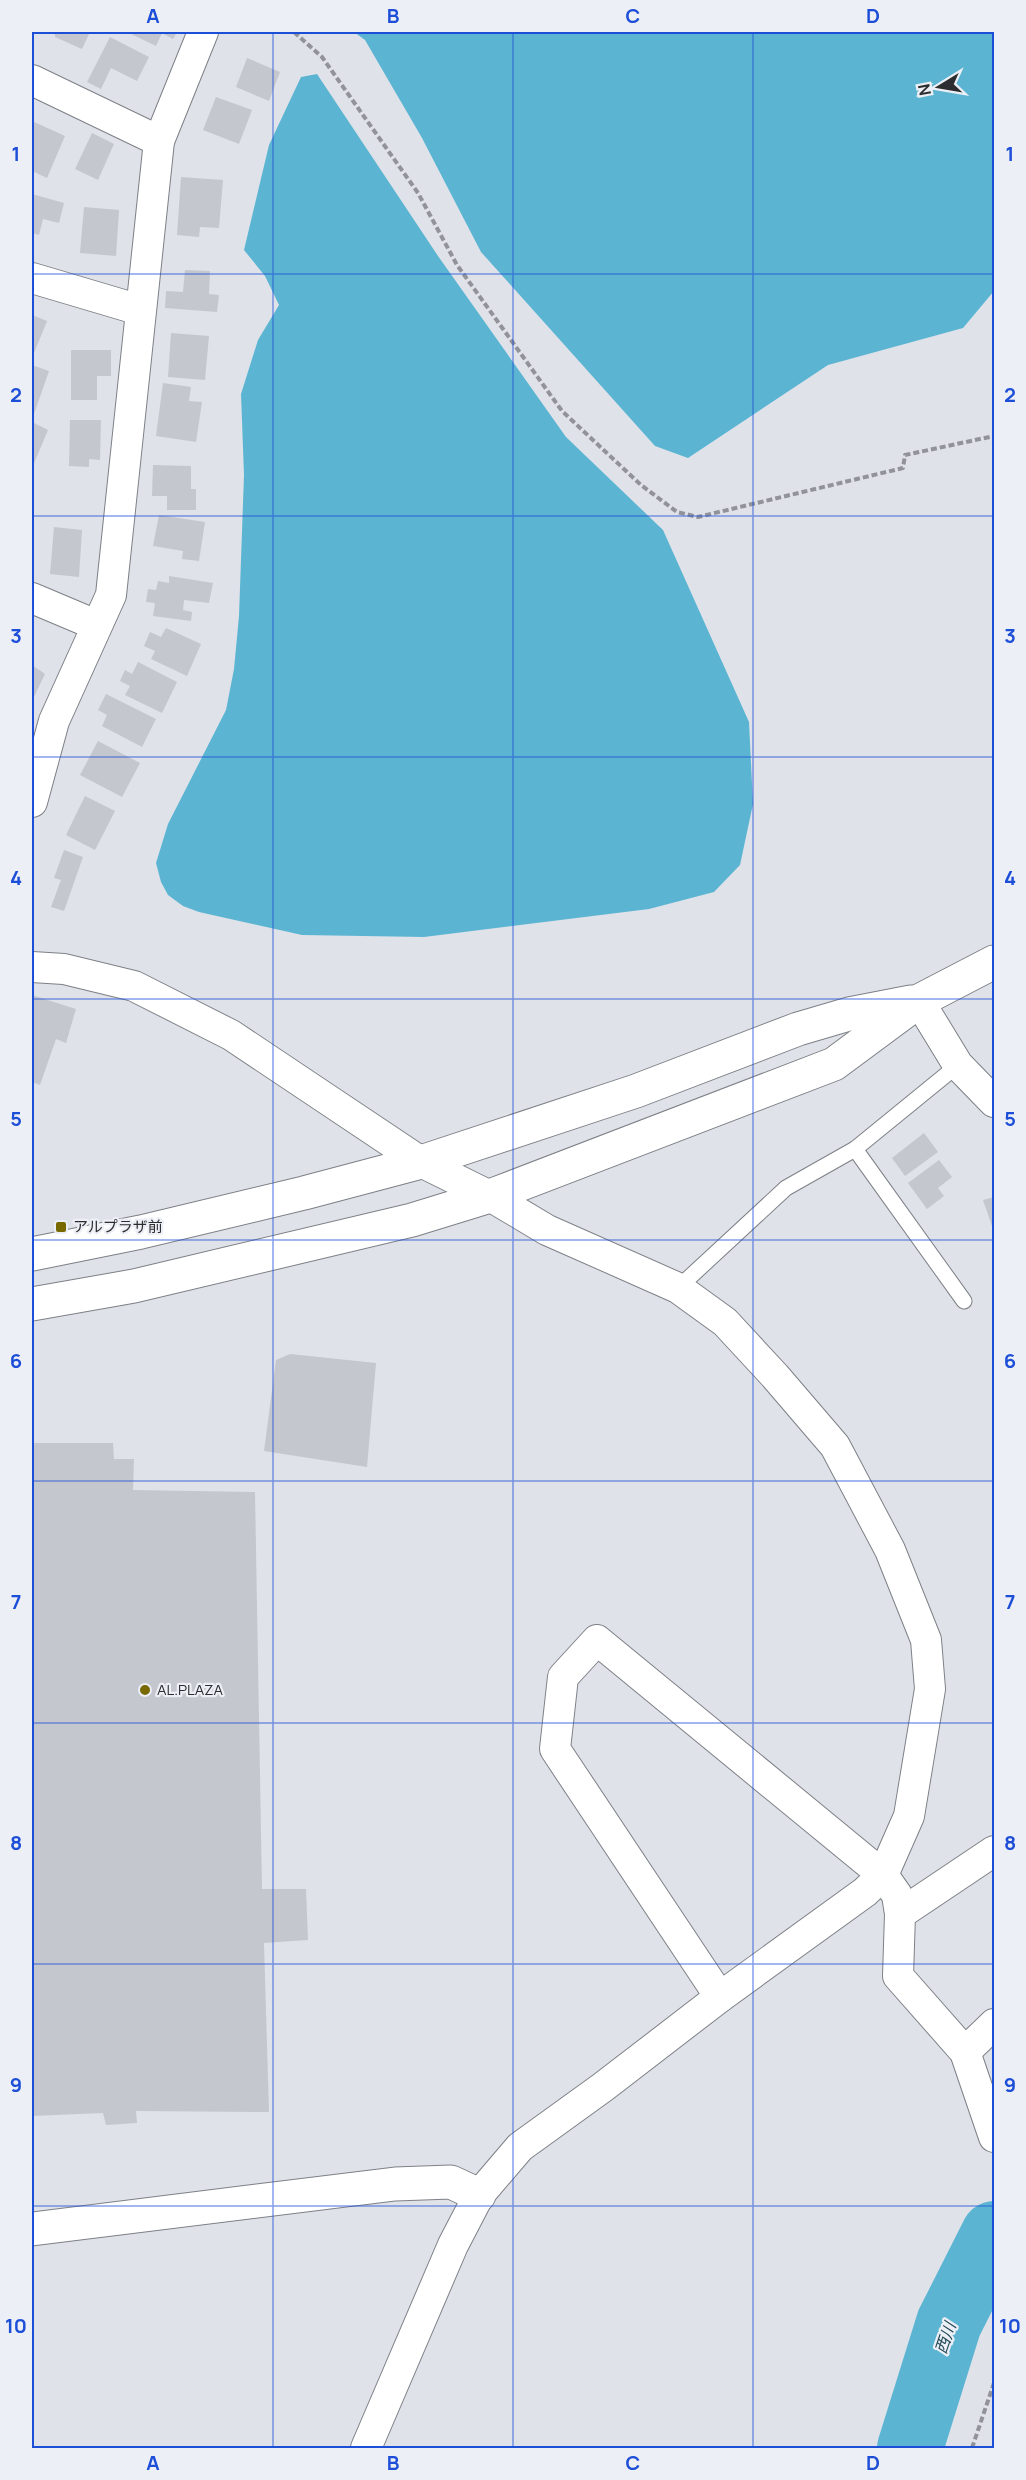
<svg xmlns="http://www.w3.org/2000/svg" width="1026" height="2480" font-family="Manrope,'Noto Sans JP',sans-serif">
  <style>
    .water { fill: #5bb5d2 }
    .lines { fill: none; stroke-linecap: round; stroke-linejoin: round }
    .river { stroke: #5bb5d2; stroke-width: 66 }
    .building { fill: #c4c7ce }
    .service-casing { stroke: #7d8086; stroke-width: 17 }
    .minor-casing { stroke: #7d8086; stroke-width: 32 }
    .tertiary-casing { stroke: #7d8086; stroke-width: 35 }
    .path { stroke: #919398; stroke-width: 4; stroke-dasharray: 6 3; stroke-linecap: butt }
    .service { stroke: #fff; stroke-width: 15 }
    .minor { stroke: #fff; stroke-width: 30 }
    .tertiary { stroke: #fff; stroke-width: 33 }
    .grid { fill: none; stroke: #1d4ed8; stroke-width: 1.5; stroke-opacity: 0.55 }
    .poi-dot { fill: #786900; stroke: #eceff6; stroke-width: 2 }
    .labels { text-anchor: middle; stroke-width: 4.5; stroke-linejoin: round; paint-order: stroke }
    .poi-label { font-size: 15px; fill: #2c2d2f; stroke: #eceff6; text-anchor: start }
    .water-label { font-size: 16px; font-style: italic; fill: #214956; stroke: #eceff6 }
    .neatline { fill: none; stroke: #1d4ed8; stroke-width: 2 }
    .grid-label { font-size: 20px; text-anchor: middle; font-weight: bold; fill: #1d4ed8 }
  </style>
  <rect width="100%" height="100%" fill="#dfe2e9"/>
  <g class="water">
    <path d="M354,32H994V291L963,328L828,365L688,458L655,446L481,252L422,138L365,40Z"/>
    <path d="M317,74L438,256L566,437L663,530L749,722L753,804L740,865L714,892L649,909L424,937L302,935L199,912L183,906L168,895L161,882L156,863L168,824L226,710L234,669L239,616L244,475L241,394L258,340L279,305L265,276L244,250L269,145L301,77Z"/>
  </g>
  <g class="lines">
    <path class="river" d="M910,2448L949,2323L994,2234"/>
  </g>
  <g class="building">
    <path d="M55,32H90L82,49L55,37Z"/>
    <path d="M127,32H177L173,39L162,33L156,46Z"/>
    <path d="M110,37L149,57L137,81L111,68L101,89L87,82Z"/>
    <path d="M247,58L280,72L269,101L236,87Z"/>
    <path d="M216,97L252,110L239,144L203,130Z"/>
    <path d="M32,121L65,136L47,178L32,171Z"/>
    <path d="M92,133L114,144L98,180L75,169Z"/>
    <path d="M181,177L223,180L219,228L200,227L199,237L177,235Z"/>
    <path d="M32,194L64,203L59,223L43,219L39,235L32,233Z"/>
    <path d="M84,207L119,210L116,256L80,253Z"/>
    <path d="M185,270L210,271L209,294L219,295L217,312L165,308L166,291L183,292Z"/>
    <path d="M32,315L47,321L34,353L32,352Z"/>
    <path d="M171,333L209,336L205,380L168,377Z"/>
    <path d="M71,350H111V376H97V400H71Z"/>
    <path d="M32,365L49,371L34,414L32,413Z"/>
    <path d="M163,383L191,387L189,401L202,402L196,442L156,436Z"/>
    <path d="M70,420H101L100,460L89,459V467L69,466Z"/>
    <path d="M32,422L48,430L32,468Z"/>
    <path d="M153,465L191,466V489H196V510H167V496H152Z"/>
    <path d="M159,515L205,522L199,561L182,559L183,551L153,546Z"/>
    <path d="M54,527L82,530L79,577L50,574Z"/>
    <path d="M169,576L213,583L209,603L184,600L183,610L192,612L191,621L153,616L155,603L146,602L148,589L156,590L158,581L169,583Z"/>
    <path d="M166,628L201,644L187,676L151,659L155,651L144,646L150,632L161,637Z"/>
    <path d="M138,662L177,682L162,713L125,695L130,686L120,681L125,670L132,674Z"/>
    <path d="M32,665L45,674L32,701Z"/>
    <path d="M106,694L156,719L142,747L102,726L107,715L98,710Z"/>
    <path d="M98,741L140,763L122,797L80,775Z"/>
    <path d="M85,796L115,811L95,850L66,835Z"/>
    <path d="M64,850L83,857L64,911L51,907L61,880L54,878Z"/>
    <path d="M32,995L76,1009L66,1043L56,1039L40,1085L32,1082Z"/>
    <path d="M924,1133L938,1152L905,1176L892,1158Z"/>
    <path d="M939,1160L952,1177L938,1188L944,1196L927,1209L908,1183Z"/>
    <path d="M994,1197V1232L983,1200Z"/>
    <path d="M290,1354L376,1363L367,1467L264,1451L276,1360Z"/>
    <path d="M32,1443H113L114,1459H134L133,1490L255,1492L262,1889H306L308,1940L264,1943L269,2112L136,2111L137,2123L106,2125L103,2113L32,2116Z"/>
  </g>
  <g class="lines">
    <defs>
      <g id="service">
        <path d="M855,1149L964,1301"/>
        <path d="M678,1288L786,1188L855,1149L958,1065"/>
      </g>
      <g id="minor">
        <path d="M32,80L159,141"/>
        <path d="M32,278L140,310"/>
        <path d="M32,598L96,625"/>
        <path d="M32,802L54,721L111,595L159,141L203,32"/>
        <path d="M32,967L64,969L134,986L231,1035L421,1162L490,1196L547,1230L678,1288L725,1322L775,1376L835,1446L890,1550L926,1640L930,1689L909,1816L883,1875L865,1892L720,1997L603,2087L520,2147L479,2195L453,2245L366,2448"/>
        <path d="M919,1001L958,1065L994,1102"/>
        <path d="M900,1914L994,1851"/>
        <path d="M720,1997L555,1749L563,1677L597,1640L883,1875L897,1895L900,1914L898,1976L965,2052L994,2137"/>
        <path d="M965,2052L994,2024"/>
      </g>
      <g id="tertiary">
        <path d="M32,1254L141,1232L304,1193L421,1162L636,1091L798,1029L849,1014L911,1002"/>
        <path d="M32,1304L134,1286L412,1220L490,1196L834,1064L919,1001L994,962"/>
        <path d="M32,2229L395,2184L451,2182L479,2195"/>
      </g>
    </defs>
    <use href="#service" class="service-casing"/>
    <use href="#minor" class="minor-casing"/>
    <use href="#tertiary" class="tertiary-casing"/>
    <g class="path">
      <path d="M294,32L322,57L418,193L457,265L562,411L641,485L677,512L698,517L903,468L905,455L994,436"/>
      <path d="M972,2448L994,2383"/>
    </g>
    <use href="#service" class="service"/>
    <use href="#minor" class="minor"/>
    <use href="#tertiary" class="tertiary"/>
  </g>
  <path class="grid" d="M273,32V2448M513,32V2448M753,32V2448M32,274H994M32,516H994M32,757H994M32,999H994M32,1240H994M32,1481H994M32,1723H994M32,1964H994M32,2206H994"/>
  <g class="poi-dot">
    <rect x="55" y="1221" width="12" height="12" rx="3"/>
    <circle cx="145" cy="1690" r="6"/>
  </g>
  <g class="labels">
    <g class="poi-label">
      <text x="73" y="1232">アルプラザ前</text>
      <text x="157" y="1695">AL.PLAZA</text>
    </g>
    <g class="water-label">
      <text transform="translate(945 2338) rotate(-71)" y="6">西川</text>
    </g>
  </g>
  <rect width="1026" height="2480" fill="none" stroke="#eceff6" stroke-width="66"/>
  <g transform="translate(939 87) rotate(259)" stroke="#eceff6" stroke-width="4.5" paint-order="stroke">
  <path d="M0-4.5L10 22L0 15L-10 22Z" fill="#2c2d2f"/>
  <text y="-9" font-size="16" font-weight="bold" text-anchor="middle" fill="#2c2d2f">N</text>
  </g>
  <rect x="33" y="33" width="960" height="2414" class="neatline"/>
  <g class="grid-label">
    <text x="153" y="23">A</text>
    <text x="393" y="23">B</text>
    <text x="633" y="23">C</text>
    <text x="873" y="23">D</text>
    <text x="16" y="161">1</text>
    <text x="1010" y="161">1</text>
    <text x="16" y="402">2</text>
    <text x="1010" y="402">2</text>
    <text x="16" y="643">3</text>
    <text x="1010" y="643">3</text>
    <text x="16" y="885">4</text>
    <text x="1010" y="885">4</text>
    <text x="16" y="1126">5</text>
    <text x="1010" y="1126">5</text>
    <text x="16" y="1368">6</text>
    <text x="1010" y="1368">6</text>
    <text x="16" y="1609">7</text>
    <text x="1010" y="1609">7</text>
    <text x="16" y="1850">8</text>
    <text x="1010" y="1850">8</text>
    <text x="16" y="2092">9</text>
    <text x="1010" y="2092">9</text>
    <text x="16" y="2333">10</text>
    <text x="1010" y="2333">10</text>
    <text x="153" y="2470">A</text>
    <text x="393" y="2470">B</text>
    <text x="633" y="2470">C</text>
    <text x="873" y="2470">D</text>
  </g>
</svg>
